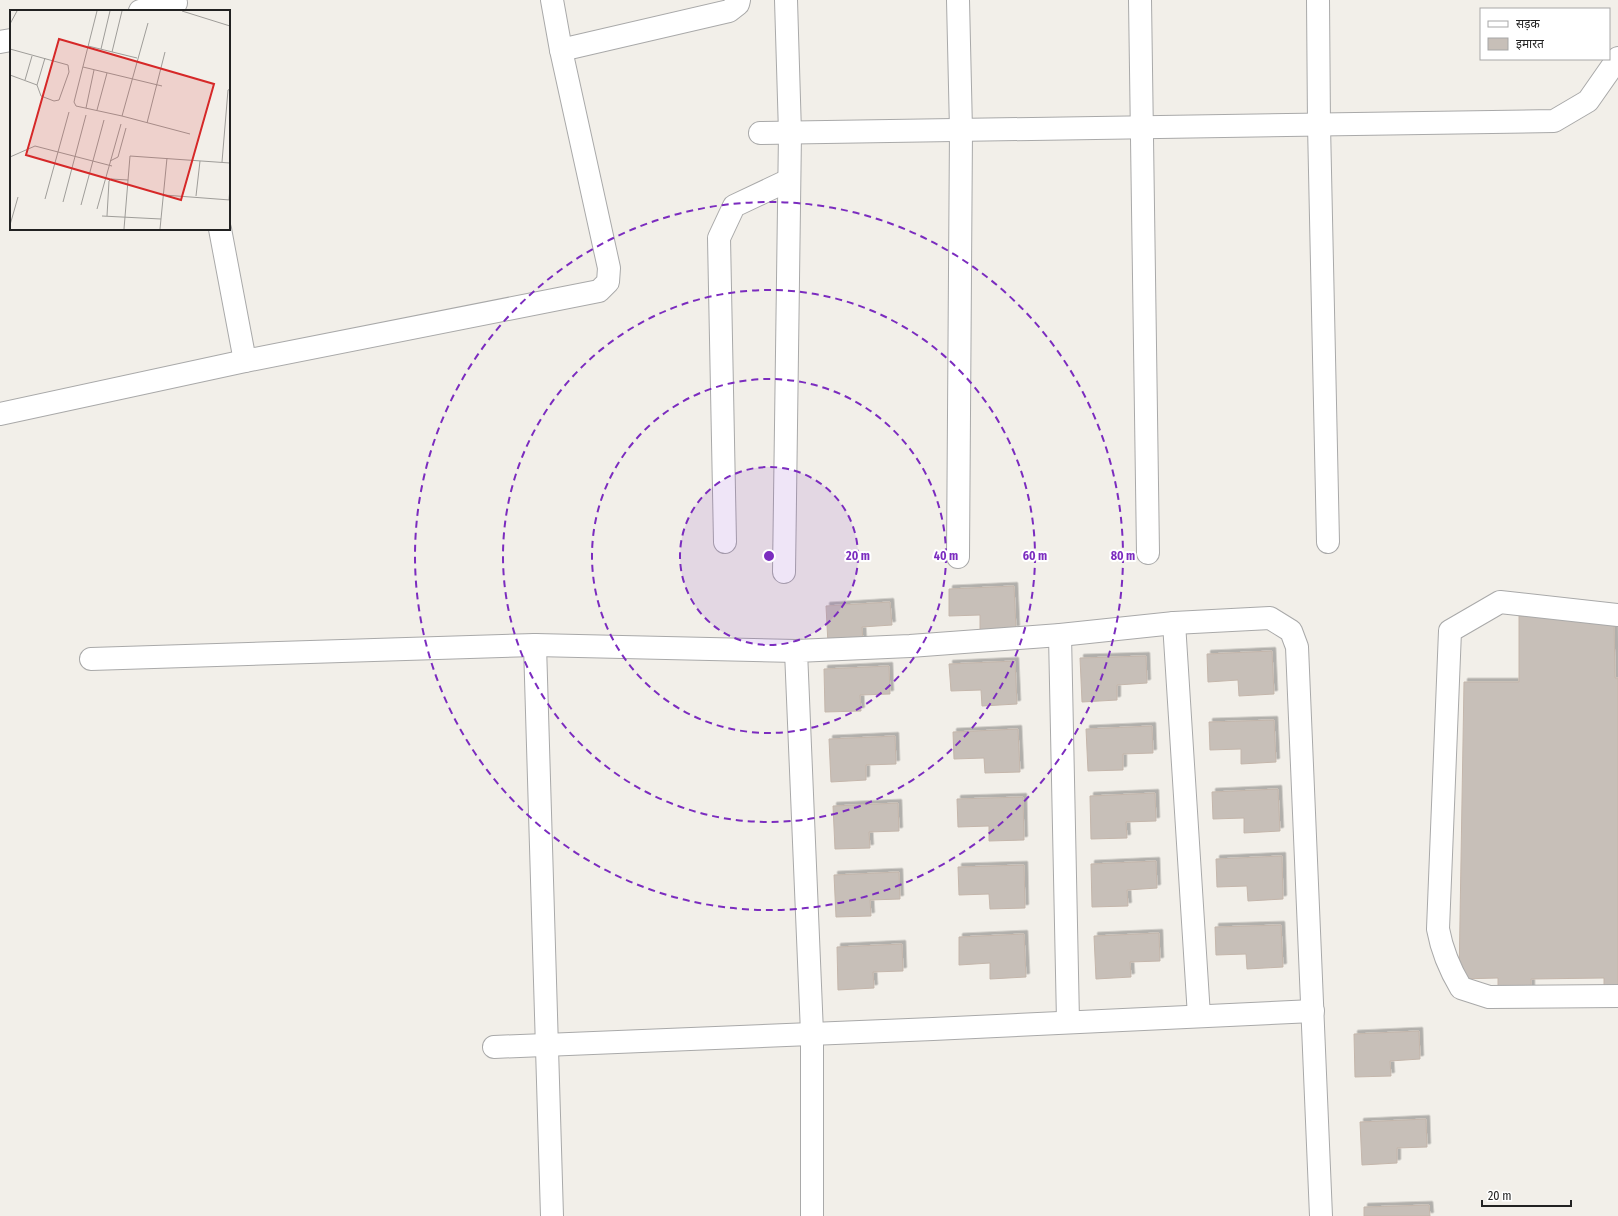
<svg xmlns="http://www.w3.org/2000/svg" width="1618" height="1216" font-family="'Fira Sans Condensed','Noto Sans Devanagari',sans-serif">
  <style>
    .building { fill: #c7bfb8; stroke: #c4b6ab; filter: url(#shadow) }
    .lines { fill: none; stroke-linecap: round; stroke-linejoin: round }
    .minor-casing { stroke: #a9a9a9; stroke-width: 24 }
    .minor { stroke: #fff; stroke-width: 22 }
    .ring { fill: none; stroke: #7b2cbf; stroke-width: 2; stroke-dasharray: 7 5 }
    .inset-road { fill: none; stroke: #9f9d99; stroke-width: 1 }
    .view { fill: #d62828; fill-opacity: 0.15; stroke: #d62828; stroke-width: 2 }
    .inset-edge { fill: none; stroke: #222; stroke-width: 2 }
    .centre { fill: #7b2cbf; stroke: #fff; stroke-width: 2 }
    .ring-label { font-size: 12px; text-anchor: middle; font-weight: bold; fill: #7b2cbf; stroke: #fff; stroke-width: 4; stroke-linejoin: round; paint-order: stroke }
  </style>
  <defs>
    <filter id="shadow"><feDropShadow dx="3.5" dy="-3.5" stdDeviation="0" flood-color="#0004"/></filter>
  </defs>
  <rect width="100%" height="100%" fill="#f2efe9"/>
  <g class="building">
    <path d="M1014,586L1016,629L980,630V615L949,616V589Z"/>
    <path d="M890,602L892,625L862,627L863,642L828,644L826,606Z"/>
    <path d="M1519,616L1614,619L1615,678H1618V992H1604V978L1531,979V992H1498V978L1459,979L1464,682H1519Z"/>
    <path d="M1272,651L1274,694L1239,696L1238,680L1208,682L1207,654Z"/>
    <path d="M1146,656L1147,683L1117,685V700L1082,702L1080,658Z"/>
    <path d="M1015,661L1017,704L982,706L981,690L951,691L949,664Z"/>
    <path d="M889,666L890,694L860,695L861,711L825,712L824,669Z"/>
    <path d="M1274,720L1276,762L1241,764V749L1210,750L1209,722Z"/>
    <path d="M1152,726L1153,753L1123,754V770L1088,771L1086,729Z"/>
    <path d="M1018,729L1020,772L985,773L984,758L954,759L953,732Z"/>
    <path d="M895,736L896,764L866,765V780L831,782L829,739Z"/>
    <path d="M1278,789L1280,831L1244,833V818L1213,819L1212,792Z"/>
    <path d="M1155,793L1156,821L1126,822L1127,838L1091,839L1090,796Z"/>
    <path d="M1023,797L1024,840L989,841V826L958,827L957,799Z"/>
    <path d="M898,803L899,831L869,832L870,848L835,849L833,806Z"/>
    <path d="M1282,856L1283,899L1248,901L1247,886L1217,887L1216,859Z"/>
    <path d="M1156,861L1157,888L1127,890L1128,906L1092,907L1091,864Z"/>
    <path d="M1024,865L1025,908L990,909L989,894L959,895L958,867Z"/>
    <path d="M899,872L900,899L870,900L871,916L836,917L834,875Z"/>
    <path d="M1281,925L1283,967L1247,969L1246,954L1216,955L1215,927Z"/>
    <path d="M1159,933L1160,961L1130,962L1131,977L1096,979L1094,936Z"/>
    <path d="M1024,934L1026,977L990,979V963L959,965V937Z"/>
    <path d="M902,944L903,971L873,972L874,988L838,990L837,947Z"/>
    <path d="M1419,1031L1420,1059L1390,1061L1391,1076L1355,1077L1354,1034Z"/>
    <path d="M1426,1119L1427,1147L1397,1148V1163L1362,1165L1360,1122Z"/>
    <path d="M1429,1205L1430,1216H1364V1207Z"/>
  </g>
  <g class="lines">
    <defs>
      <g id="minor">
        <path d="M1140,0L1148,553"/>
        <path d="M1318,0L1319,125L1328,542"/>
        <path d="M140,11L176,3"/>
        <path d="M0,42L11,40"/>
        <path d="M561,50L729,11L738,4L739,0"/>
        <path d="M760,133L1554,121L1588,101L1618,58"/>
        <path d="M220,229L245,361"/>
        <path d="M0,414L245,361L599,291L608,282L609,268L561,50L552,0"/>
        <path d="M725,542L719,238L734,206L789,180"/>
        <path d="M958,557L961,130L958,0"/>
        <path d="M784,572L790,133L786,0"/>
        <path d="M1618,615L1500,602L1450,631L1438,929C1442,951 1449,968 1461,988L1489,997L1618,996"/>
        <path d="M1174,623L1199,1016"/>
        <path d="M1060,635L1068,1021"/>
        <path d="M535,645L552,1216"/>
        <path d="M91,659L535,645L796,651"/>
        <path d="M494,1047L933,1029L1313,1011"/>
        <path d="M812,1216V1033L796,651L910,646L1060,635L1174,623L1270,618L1291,631L1297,647L1321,1216"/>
      </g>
    </defs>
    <use href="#minor" class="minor-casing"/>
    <use href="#minor" class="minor"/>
  </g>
  <circle cx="769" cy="556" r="89" fill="#7b2cbf" fill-opacity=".12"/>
  <g class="ring">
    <circle cx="769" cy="556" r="89"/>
    <circle cx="769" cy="556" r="177"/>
    <circle cx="769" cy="556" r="266"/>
    <circle cx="769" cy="556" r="354"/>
  </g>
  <g transform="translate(10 10)">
    <rect width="220" height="220" fill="#f2efe9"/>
    <path class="inset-road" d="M87,1L64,92L66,96L112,106L138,13M172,1L220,16M0,14L7,1M78,36L127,48M0,39L58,55L59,62L49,90L44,91L31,86L27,75M91,39L100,1M102,42L112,1M73,57L152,76M0,65L27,75L35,48M15,70L22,46M76,98L84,60M87,100L97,63M112,106L180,124M137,113L155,42M0,147L25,136L102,156M100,151L108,147L116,118M212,152L218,80L220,79M154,185L220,190M186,186L190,151M35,189L59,102M219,190L220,178M53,192L76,105M71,195L94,110M87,199L111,114M92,206L151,209M97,206L99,171L101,169L118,170M0,215L8,187M114,219L120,146L220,153M150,219L157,148"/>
    <path class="view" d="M49,29L204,74L171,190L16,145Z"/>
    <rect width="220" height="220" class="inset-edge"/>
  </g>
  <circle cx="769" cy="556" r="6" class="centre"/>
  <g class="ring-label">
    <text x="858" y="560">20 m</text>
    <text x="946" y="560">40 m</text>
    <text x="1035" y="560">60 m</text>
    <text x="1123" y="560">80 m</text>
  </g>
  <rect x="1480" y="8" width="130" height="52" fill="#ffffff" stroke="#a7a7a7"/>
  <rect x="1488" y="21" width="20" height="6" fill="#ffffff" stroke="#a7a7a7"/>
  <text x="1516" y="28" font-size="12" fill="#222222">सड़क</text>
  <rect x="1488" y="38" width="20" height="12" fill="#c7bfb8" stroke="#a7a7a7"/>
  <text x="1516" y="48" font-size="12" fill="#222222">इमारत</text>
  <path d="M1482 1200v6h89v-6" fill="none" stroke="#222222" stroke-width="2"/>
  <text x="1488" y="1200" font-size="12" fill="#222222" stroke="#ffffff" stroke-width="3" paint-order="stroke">20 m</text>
</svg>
